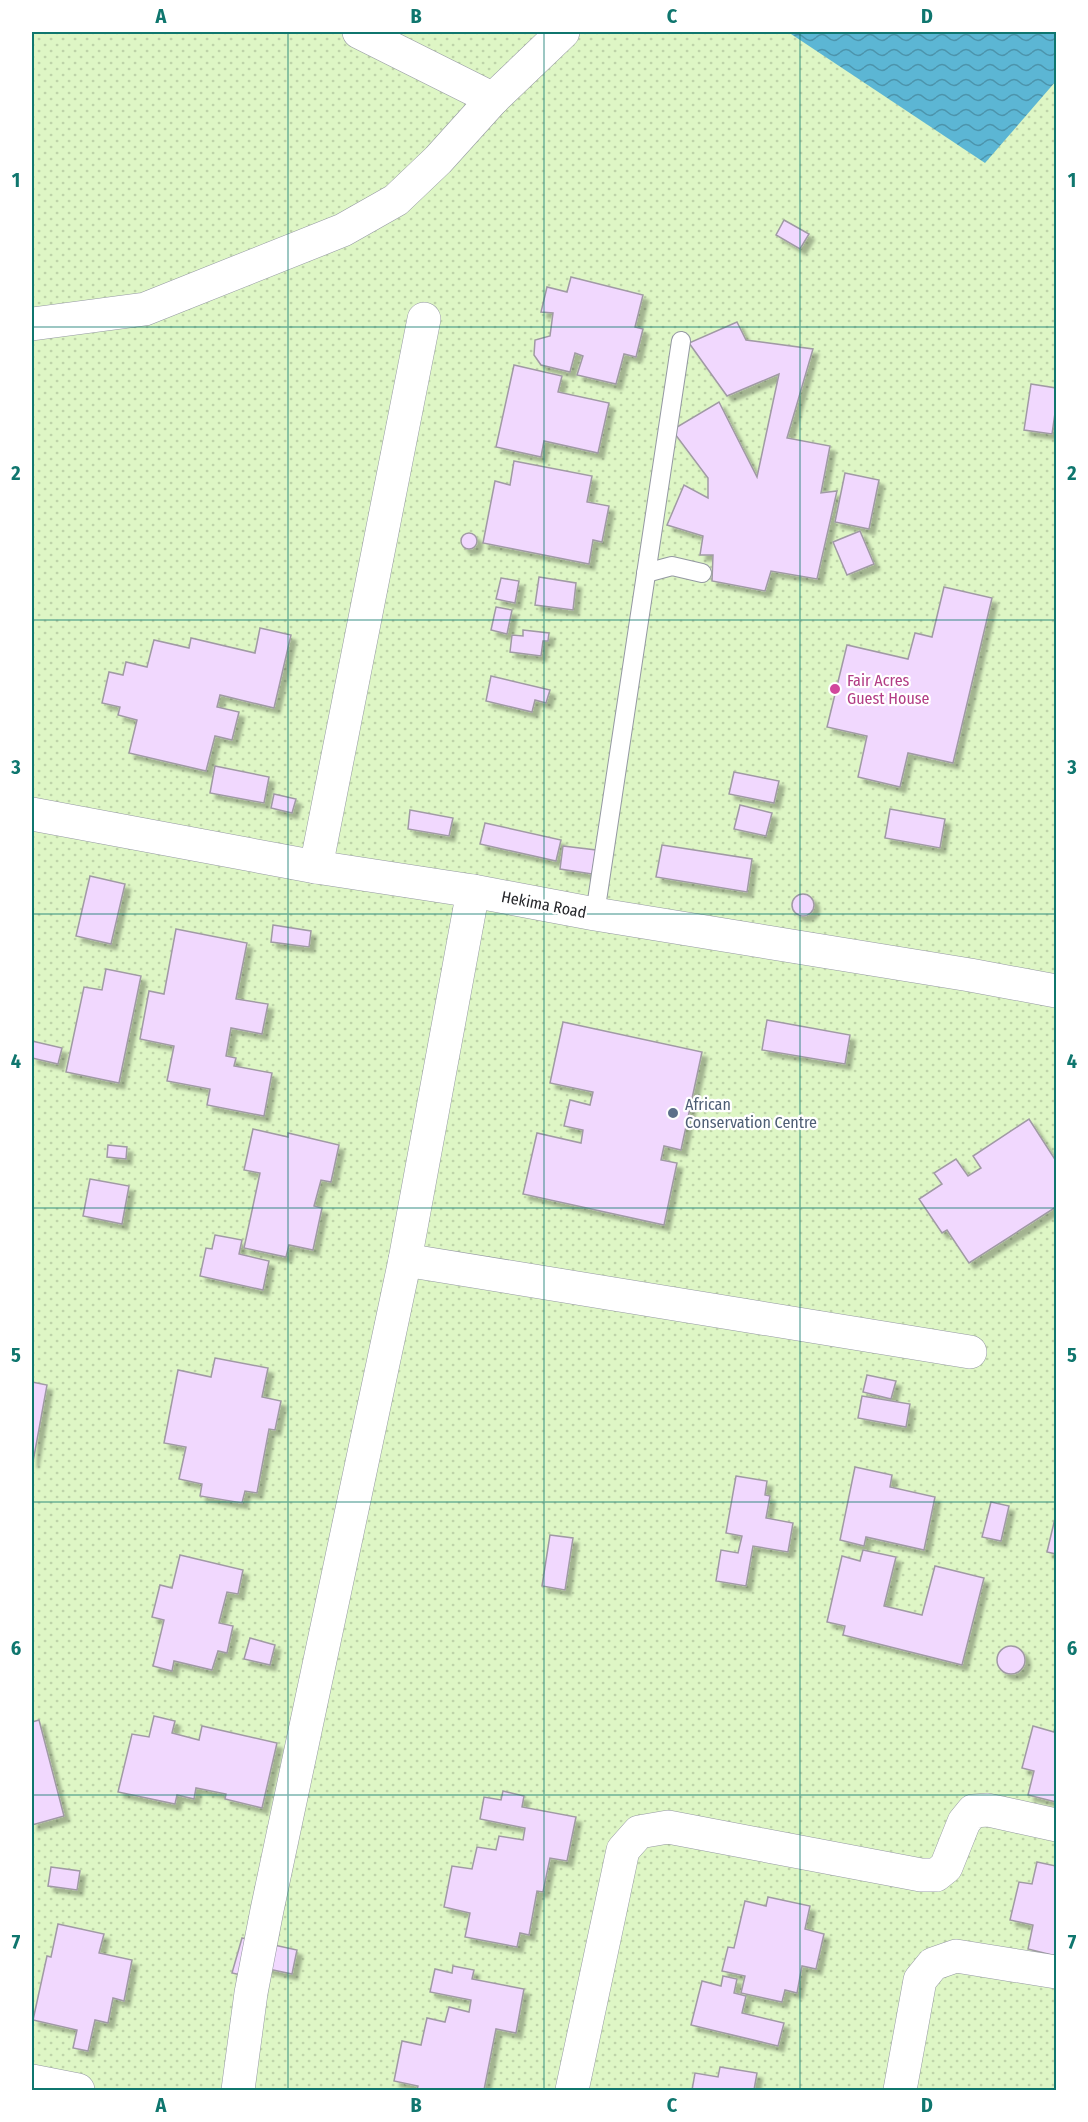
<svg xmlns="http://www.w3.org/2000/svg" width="1088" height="2122" font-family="'Fira Sans Condensed',sans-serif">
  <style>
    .garden { fill: url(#garden-dots) }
    .water { fill: url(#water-waves) }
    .building { fill: #f1d8fe; stroke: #a09aa4; stroke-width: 1.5; filter: url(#shadow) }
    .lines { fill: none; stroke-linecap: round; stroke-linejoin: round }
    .lane-casing { stroke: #9498a2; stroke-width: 20 }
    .street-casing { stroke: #9498a2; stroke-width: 34 }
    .lane { stroke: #fff; stroke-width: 18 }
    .street { stroke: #fff; stroke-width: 33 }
    .grid { fill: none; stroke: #0f766e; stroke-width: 1.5; stroke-opacity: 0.55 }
    .hotel-dot { fill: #d1479c; stroke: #fff; stroke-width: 2 }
    .service-dot { fill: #5c6f8a; stroke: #fff; stroke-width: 2 }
    .labels { text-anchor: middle; stroke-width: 4.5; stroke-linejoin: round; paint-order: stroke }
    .hotel-label { font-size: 16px; fill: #b23c85; stroke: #fff; text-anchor: start }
    .street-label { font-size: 16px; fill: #26272b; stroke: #fff }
    .service-label { font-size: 16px; fill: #4e5e75; stroke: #fff; text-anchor: start }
    .neatline { fill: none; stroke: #0f766e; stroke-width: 2 }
    .grid-label { font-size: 20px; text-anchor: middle; font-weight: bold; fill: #0f766e }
  </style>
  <defs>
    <pattern id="garden-dots" width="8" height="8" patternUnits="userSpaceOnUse" patternTransform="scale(1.5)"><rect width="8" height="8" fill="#def6c5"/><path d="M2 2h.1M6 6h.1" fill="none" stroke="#bed3a9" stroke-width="1.8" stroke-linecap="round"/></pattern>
    <pattern id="water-waves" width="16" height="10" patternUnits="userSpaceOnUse" patternTransform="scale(1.5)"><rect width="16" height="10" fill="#5cb6d4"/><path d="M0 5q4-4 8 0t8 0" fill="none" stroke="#4c94ac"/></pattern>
    <filter id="shadow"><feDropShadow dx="5.5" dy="5.5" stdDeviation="1.5" flood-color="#0004"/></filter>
  </defs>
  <rect width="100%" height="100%" fill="#fafbfd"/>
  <rect class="garden" x="32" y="32" width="1024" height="2058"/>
  <path class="water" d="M788,32H1056V81L985,163Z"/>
  <g class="building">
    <path d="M784,220L809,234L800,249L776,235Z"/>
    <path d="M571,277L643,295L635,327L643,329L636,357L624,354L616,384L577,375L583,356L575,353L570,372L541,365L534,355L535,340L550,336L553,313L541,312L547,287L567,292Z"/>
    <path d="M737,322L746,340L813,349L787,438L830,446L821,493L837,491L817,579L771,571L765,591L712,581L713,555H700L703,536L667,525L684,485L708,498V478L672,430L719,402L757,477L779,374L727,396L689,343Z"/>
    <path d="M514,365L562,376L558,392L609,403L598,453L544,441L541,457L496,447Z"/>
    <path d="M1031,384L1056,388V406L1052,434L1024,430Z"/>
    <path d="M514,461L592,476L587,502L609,506L602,542L593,540L589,564L483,543L495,481L510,485Z"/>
    <path d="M845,473L879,480L869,529L835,522Z"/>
    <path d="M860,531L874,564L847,575L833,542Z"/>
    <circle cx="469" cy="541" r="8"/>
    <path d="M539,577L576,583L573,610L535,605Z"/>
    <path d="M501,578L519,581L515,603L496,599Z"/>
    <path d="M944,587L992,598L953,763L908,753L900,787L858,777L867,736L827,727L847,645L908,659L915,633L932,637Z"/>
    <path d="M496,607L512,610L507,634L491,630Z"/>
    <path d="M260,628L291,635L274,708L220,695L217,707L239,712L232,740L215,736L206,771L129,753L137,720L118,715L120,707L102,703L109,672L123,675L126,662L147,667L154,640L189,648L191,638L255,653Z"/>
    <path d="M523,630L549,633L548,641H543L541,656L510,652L512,635L523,636Z"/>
    <path d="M491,676L550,690L546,703L535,700L532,712L486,701Z"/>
    <path d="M215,766L269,777L264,803L210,793Z"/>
    <path d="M734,772L779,781L774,803L729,794Z"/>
    <path d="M274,794L296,799L292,813L271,808Z"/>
    <path d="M740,805L772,813L766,836L734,829Z"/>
    <path d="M890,809L945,819L940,848L885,838Z"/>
    <path d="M410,810L453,818L449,836L408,829Z"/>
    <path d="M485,823L561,840L556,861L480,844Z"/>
    <path d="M662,845L752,859L747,892L656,877Z"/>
    <path d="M563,846L596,850L592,874L560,869Z"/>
    <path d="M90,876L125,884L111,944L76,936Z"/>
    <circle cx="803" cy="905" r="11"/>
    <path d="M273,925L311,931L309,947L271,942Z"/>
    <path d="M176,929L247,943L236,999L268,1004L262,1034L231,1028L226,1056L236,1058L234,1066L272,1073L264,1116L207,1105L210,1089L167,1081L174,1046L140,1039L149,991L164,994Z"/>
    <path d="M106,969L141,976L119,1083L66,1072L84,987L102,990Z"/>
    <path d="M767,1020L850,1035L845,1064L762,1050Z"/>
    <path d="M563,1022L702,1052L681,1150L664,1146L661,1160L677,1163L664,1225L523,1194L537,1133L581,1143L583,1130L564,1126L570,1100L590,1105L593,1092L550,1083Z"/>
    <path d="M32,1041L62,1048L58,1064L32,1058Z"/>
    <path d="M1029,1119L1056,1161V1207L969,1263L947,1230L942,1233L919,1199L942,1184L934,1173L956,1159L968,1176L981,1168L973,1156Z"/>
    <path d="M253,1129L288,1137V1133L339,1145L331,1182L321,1180L314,1206L322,1208L313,1250L289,1245L286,1257L244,1248L260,1173L244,1170Z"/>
    <path d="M108,1145L127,1147L126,1159L107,1157Z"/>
    <path d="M90,1179L129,1186L122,1224L83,1216Z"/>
    <path d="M215,1235L242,1240L239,1254L269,1261L263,1290L200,1276L206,1248L212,1249Z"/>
    <path d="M215,1358L268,1368L262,1397L281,1401L275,1430L269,1429L257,1493L245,1491L242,1503L200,1496L202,1484L179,1479L186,1447L164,1443L178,1370L211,1377Z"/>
    <path d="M867,1375L896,1381L891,1399L863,1392Z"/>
    <path d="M32,1382L47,1385L33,1462H32Z"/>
    <path d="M862,1396L910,1404L906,1427L858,1418Z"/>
    <path d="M855,1467L892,1475L890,1487L935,1497L924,1550L866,1537L864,1546L840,1540Z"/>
    <path d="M736,1476L767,1481L765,1495L770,1496L766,1518L793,1523L788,1552L753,1546L746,1586L716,1581L721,1550L738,1553L742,1536L726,1533Z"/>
    <path d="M991,1502L1009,1506L1001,1541L982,1537Z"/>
    <path d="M1056,1514V1554L1047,1552Z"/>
    <path d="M550,1535L573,1538L565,1590L542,1586Z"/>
    <path d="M863,1550L896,1557L884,1606L922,1615L935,1566L984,1578L962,1665L843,1635L845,1626L827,1622L842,1556L860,1561Z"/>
    <path d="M180,1555L243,1570L238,1594L227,1592L219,1623L233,1626L227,1653L218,1651L212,1670L174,1661L172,1671L153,1666L164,1620L152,1617L160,1585L172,1588Z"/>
    <path d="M250,1638L275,1645L270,1665L244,1659Z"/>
    <circle cx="1011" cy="1660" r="14"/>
    <path d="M154,1716L175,1721L172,1733L199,1740L202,1726L277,1743L262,1808L225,1799L226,1794L196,1788L194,1799L177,1795L175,1804L118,1792L132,1734L149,1737Z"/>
    <path d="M39,1720L64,1816L32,1825V1722Z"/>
    <path d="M1056,1722V1802L1028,1795L1034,1771L1022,1768L1033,1726L1054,1732Z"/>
    <path d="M503,1791L524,1796L522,1807L576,1817L567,1861L550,1858L543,1892L537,1891L529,1935L520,1933L517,1947L465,1937L470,1913L444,1907L452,1866L472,1869L477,1847L496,1850L499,1836L523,1840L525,1828L480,1819L484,1797L501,1800Z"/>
    <path d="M1037,1862L1056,1866V1956L1028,1949L1033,1925L1010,1920L1019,1882L1032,1884Z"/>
    <path d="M51,1867L80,1871L77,1890L48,1886Z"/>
    <path d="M768,1897L810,1906L805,1929L824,1934L816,1969L802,1966L797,1993L785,1990L782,2002L741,1993L745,1976L722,1971L728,1947L734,1948L745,1901L766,1906Z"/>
    <path d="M58,1924L104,1934L99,1953L132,1960L124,2001L113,1998L108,2023L95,2020L88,2051L73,2048L77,2030L33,2020L47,1956L51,1957Z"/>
    <path d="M242,1938L260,1942L250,1977L232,1973Z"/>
    <path d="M265,1943L297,1950L292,1974L259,1967Z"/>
    <path d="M453,1966L474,1970L472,1979L524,1989L516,2033L496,2029L484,2090H417L418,2086L394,2081L402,2041L421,2045L427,2018L445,2022L449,2007L469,2012L471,2000L430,1992L435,1969L452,1973Z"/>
    <path d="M723,1976L737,1979L734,1993L746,1996L742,2013L784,2023L778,2046L691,2025L702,1981L721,1986Z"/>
    <path d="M720,2067L757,2073L754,2090H692L695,2073L718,2077Z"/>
  </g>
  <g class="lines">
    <defs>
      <g id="lane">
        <path d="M646,573L672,566L702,573"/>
        <path d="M595,914L681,341"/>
      </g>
      <g id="street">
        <path d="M359,32L493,99"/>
        <path d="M32,324L145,309L343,230L396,200L438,160L493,99L563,32"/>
        <path d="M32,814L316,867L473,891L595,914L970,975L1056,991"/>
        <path d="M316,867L424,319"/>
        <path d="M405,1260L970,1352"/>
        <path d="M32,2081L78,2090"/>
        <path d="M238,2090L251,1993L267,1910L405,1260L473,891"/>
        <path d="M572,2090L623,1850L639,1832L668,1827L921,1875H936L946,1867L964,1822L973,1811L988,1810L1056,1825"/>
        <path d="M900,2090L920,1980L933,1964L956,1956L1056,1972"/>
      </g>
    </defs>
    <use href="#lane" class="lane-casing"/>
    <use href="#street" class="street-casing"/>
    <use href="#lane" class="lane"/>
    <use href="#street" class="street"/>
  </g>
  <path class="grid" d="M288,32V2090M544,32V2090M800,32V2090M32,327H1056M32,620H1056M32,914H1056M32,1208H1056M32,1502H1056M32,1795H1056"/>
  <circle class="hotel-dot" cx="835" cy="689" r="6"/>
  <circle class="service-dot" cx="673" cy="1113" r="6"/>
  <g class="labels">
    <g class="hotel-label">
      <text x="847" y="686">Fair Acres<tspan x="847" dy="18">Guest House</tspan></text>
    </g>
    <g class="street-label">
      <text transform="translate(544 904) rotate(11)" y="6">Hekima Road</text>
    </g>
    <g class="service-label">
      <text x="685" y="1110">African<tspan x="685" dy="18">Conservation Centre</tspan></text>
    </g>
  </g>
  <rect width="1088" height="2122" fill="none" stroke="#ffffff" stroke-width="66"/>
  <rect x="33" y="33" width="1022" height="2056" class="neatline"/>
  <g class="grid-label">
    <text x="161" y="23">A</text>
    <text x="416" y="23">B</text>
    <text x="672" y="23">C</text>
    <text x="927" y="23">D</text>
    <text x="16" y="187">1</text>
    <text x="1072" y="187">1</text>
    <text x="16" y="480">2</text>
    <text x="1072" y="480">2</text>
    <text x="16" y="774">3</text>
    <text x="1072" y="774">3</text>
    <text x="16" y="1068">4</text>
    <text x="1072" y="1068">4</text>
    <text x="16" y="1362">5</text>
    <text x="1072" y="1362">5</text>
    <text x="16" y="1655">6</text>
    <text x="1072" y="1655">6</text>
    <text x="16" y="1949">7</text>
    <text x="1072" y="1949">7</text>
    <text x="161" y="2112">A</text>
    <text x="416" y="2112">B</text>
    <text x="672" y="2112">C</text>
    <text x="927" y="2112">D</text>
  </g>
</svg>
